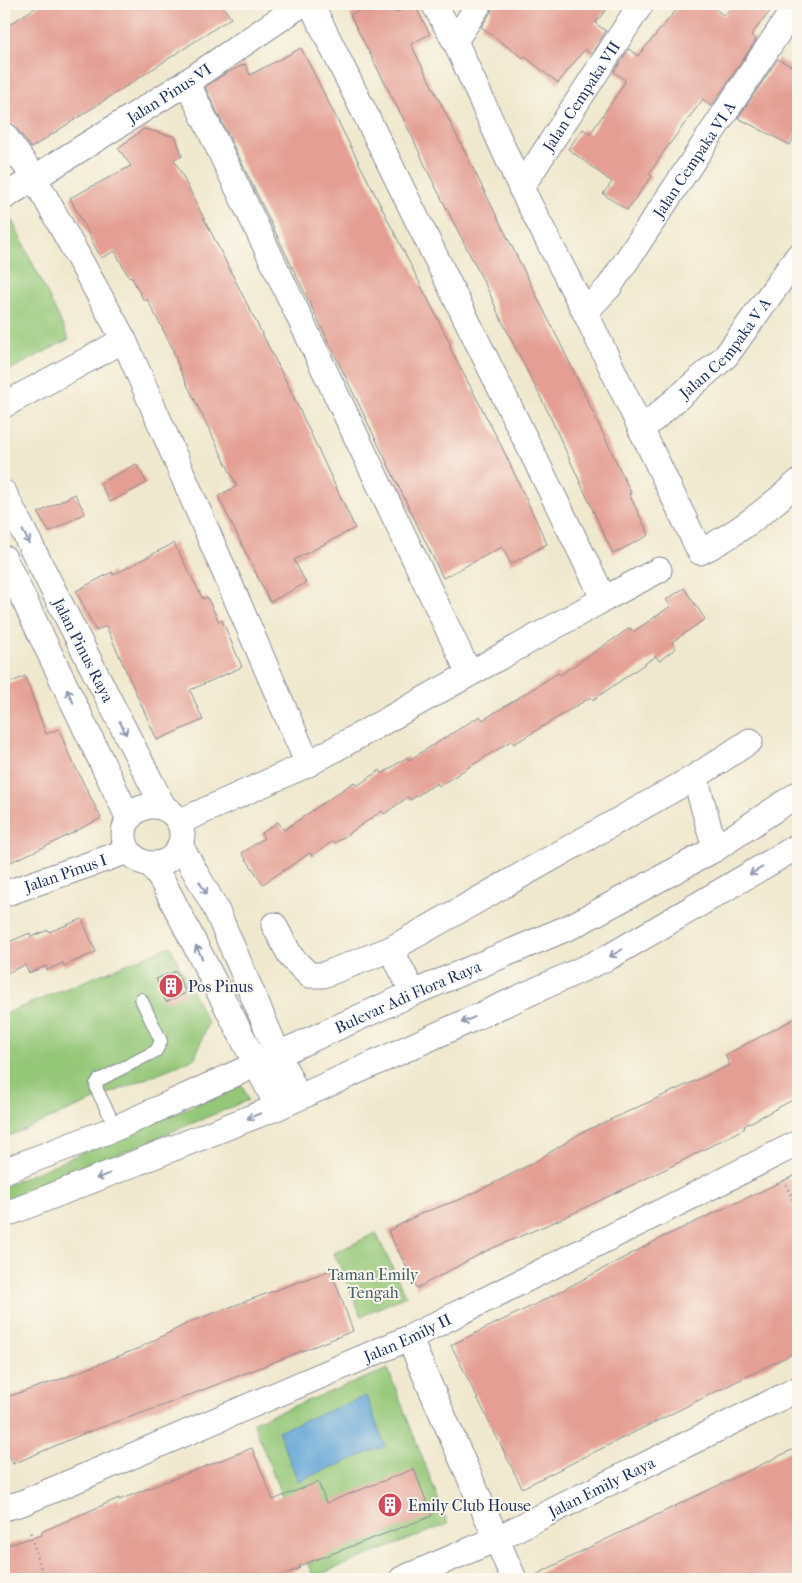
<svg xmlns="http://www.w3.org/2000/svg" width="802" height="1583" font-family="'IM FELL French Canon',serif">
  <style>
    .green { fill: #94c778; stroke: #587b6b }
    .water { fill: #62a5d7; stroke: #3e6a9a }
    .building { fill: #e49e93 }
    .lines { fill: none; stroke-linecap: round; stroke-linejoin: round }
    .service-casing { stroke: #868c96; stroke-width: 14 }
    .minor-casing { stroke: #868c96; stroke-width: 27 }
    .path { stroke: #868c96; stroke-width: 3; stroke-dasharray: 1 4; stroke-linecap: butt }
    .service { stroke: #fff; stroke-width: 12 }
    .minor { stroke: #fff; stroke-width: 25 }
    .oneway { stroke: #8d97ae }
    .labels { text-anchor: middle; stroke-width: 4; stroke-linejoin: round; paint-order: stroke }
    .street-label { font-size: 16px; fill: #1b2f5e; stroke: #fbf7ec }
    .poi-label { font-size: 16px; fill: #1b2f5e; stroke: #fbf7ec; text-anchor: start }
    .park-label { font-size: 16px; fill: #3f5d66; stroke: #fbf7ec }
  </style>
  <rect width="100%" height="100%" fill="#fbf7ec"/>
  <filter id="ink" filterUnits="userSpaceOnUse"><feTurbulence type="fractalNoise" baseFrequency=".02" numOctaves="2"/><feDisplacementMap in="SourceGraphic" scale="10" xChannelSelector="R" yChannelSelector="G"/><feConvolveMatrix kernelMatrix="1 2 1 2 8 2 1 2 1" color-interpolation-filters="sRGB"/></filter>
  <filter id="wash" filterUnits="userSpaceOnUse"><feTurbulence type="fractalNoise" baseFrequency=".0096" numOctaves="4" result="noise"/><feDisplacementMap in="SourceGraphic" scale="20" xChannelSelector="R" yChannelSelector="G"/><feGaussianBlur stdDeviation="1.12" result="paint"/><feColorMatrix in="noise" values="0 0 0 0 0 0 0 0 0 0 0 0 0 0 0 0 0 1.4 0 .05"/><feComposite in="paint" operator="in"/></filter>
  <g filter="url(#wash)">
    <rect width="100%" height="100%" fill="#f0e8ce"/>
    <g class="green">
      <path d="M10,216L69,339L4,373V220Z"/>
      <path d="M170,946L208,1023L195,1058L4,1138V1014Z"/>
      <path d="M242,1085L248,1100L4,1202V1186Z"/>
      <path d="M376,1233L406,1296L361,1316L334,1253Z"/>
      <path d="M388,1369L448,1524L313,1577L253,1422Z"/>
    </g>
    <path class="water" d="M366,1396L385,1446L298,1481L278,1431Z"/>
    <g id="blocks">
      <g class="building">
        <path d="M41,4H221L231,18L31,148L15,126L4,121V28Z"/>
        <path d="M372,4H390L395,13L414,4L430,34L411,44L565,353L631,493L629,494L649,535L613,554L548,412L498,313L489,292L429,174L411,134L350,15Z"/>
        <path d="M493,4H611L595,23L606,31L591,54L585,49L558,83L524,56L523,58L481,27L491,12Z"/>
        <path d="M681,4H709L724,16L734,4H776L751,35L756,40L711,107L703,99L663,153L649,174L652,176L627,210L603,194L612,182L568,149L583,129L590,134L624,84L625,80L614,72L629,49L638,56Z"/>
        <path d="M301,48L451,345L449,346L501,445L547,544L511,564L502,547L443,578L205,87L228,72L245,64L250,75Z"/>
        <path d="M778,59L798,70V129L790,145L738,118Z"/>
        <path d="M144,129L176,137L182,156L174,159L288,385L355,528L294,560L306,583L270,602L218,496L237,486L180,370L172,347L147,299L144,301L131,276L129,278L115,251L101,258L70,198L131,166L118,148Z"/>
        <path d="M136,464L147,483L110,502L100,483Z"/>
        <path d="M75,494L85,513L49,532L38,513Z"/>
        <path d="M174,543L203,599L207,597L219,622L222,620L242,667L190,690L203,720L157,740L106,626L96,631L76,591L112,572L113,575Z"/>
        <path d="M684,588L705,619L672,642L676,648L659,661L656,656L593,700L591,697L514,744L511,741L439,786L437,783L410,800L408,797L384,814L382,811L335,843L333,841L312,856L310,853L263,884L242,853L264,838L261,834L278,822L284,830L354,782L357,786L380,770L382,774L407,757L409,760L480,716L483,720L558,673L560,675L630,628L633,632L671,606L666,600Z"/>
        <path d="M25,676L46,734L59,729L68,752L101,818L51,844L4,865V686Z"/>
        <path d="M82,919L96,952L64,966L63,963L47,970L46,966L29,973L25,965L4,974V944L30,933L31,937L48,930L49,932Z"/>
        <path d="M176,971L186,993L166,1002L156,979Z"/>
        <path d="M798,1017V1097L744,1126L745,1128L674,1165L561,1219L486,1251L417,1288L388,1231L422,1213L461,1199L498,1181L533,1163L581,1133L730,1065L725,1055Z"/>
        <path d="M798,1174V1351L522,1488L451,1345L544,1300L663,1237Z"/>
        <path d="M331,1270L353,1331L162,1406L85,1433L13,1464L4,1442V1398L64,1378L139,1348L192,1321Z"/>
        <path d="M798,1447V1579H528L588,1548Z"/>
        <path d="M252,1448L273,1500L318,1482L326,1503L414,1469L432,1516L299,1566L300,1568L273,1579H4V1546L42,1535L41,1532L119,1498V1500Z"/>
      </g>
    </g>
  </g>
  <g filter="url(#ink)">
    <use href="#blocks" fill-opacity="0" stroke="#868c96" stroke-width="1"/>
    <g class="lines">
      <defs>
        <path id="service" d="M116,1128L97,1090L96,1084L99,1080L156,1051L161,1041L141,999"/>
        <g id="minor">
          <path d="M434,4L455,41L521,188L585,312L700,552C737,534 768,509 798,482"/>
          <path d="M455,41L479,4"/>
          <path d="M187,82L469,673"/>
          <path d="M4,135L34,177L124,340L308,764"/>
          <path id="s1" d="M521,188L641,4"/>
          <path id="s2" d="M4,197L187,82L302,4"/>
          <path id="s3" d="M585,312L609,287L797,4"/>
          <path d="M4,405L124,340"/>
          <path id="s4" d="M641,430L726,356L798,256"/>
          <path id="s5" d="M4,493L164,808"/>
          <path d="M4,558L129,819"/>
          <path d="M604,599L659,570"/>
          <path d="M695,777L750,741"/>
          <circle cx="153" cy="835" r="29"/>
          <path d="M179,822L308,764L604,599L311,4"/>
          <path d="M180,845L216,909L278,1054L298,1096"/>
          <path d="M152,865L164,884L278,1107"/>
          <path id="s6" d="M4,894L128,851"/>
          <path d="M274,925L291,957L309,975H323L391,949"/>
          <path d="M413,993L391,949L695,777L715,849"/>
          <path id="s7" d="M4,1171L116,1128L413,993L572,926L715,849L798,794"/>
          <path d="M4,1215L278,1107L609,957L798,846"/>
          <path d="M409,1338L514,1579"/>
          <path id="s8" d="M4,1508L22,1503L409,1338L798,1143"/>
          <path id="s9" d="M402,1579L496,1539L798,1389"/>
        </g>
      </defs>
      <use href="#service" class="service-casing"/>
      <use href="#minor" class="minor-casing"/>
      <g class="path">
        <path d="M784,1180L798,1211"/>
        <path d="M29,1528L44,1579"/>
      </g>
      <use href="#service" class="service"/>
      <use href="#minor" class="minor"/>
    </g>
    <defs><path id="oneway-shaft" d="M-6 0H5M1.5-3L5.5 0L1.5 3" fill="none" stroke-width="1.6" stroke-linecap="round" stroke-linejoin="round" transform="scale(1.25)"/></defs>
    <g class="oneway">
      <use href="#oneway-shaft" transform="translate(26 537) rotate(63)"/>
      <use href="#oneway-shaft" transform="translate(70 696) rotate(-116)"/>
      <use href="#oneway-shaft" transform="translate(123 728) rotate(63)"/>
      <use href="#oneway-shaft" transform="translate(756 871) rotate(150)"/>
      <use href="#oneway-shaft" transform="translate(203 888) rotate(59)"/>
      <use href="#oneway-shaft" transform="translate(199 952) rotate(-117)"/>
      <use href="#oneway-shaft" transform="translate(616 953) rotate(150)"/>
      <use href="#oneway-shaft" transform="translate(468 1020) rotate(156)"/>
      <use href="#oneway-shaft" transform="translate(254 1116) rotate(158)"/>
      <use href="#oneway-shaft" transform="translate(103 1176) rotate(159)"/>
    </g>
  </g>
  <defs>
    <symbol id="building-disc" viewBox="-11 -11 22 22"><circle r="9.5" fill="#d1495b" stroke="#fbf7ec"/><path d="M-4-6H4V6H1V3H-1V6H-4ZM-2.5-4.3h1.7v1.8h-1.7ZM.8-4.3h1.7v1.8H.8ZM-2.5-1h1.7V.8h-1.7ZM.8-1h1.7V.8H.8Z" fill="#fff"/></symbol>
  </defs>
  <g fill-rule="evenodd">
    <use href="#building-disc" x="157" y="972" width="28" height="28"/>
    <use href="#building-disc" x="376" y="1491" width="28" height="28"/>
  </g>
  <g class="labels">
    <g class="street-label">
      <text dy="6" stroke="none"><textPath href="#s2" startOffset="195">Jalan Pinus VI</textPath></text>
      <text dy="6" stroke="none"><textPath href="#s1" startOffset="110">Jalan Cempaka VII</textPath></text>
      <text dy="6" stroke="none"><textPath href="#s3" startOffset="188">Jalan Cempaka VI A</textPath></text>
      <text dy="6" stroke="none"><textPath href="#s4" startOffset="118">Jalan Cempaka V A</textPath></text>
      <text dy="6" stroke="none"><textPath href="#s5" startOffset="176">Jalan Pinus Raya</textPath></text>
      <text dy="6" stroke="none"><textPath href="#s6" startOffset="65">Jalan Pinus I</textPath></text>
      <text dy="6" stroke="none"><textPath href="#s7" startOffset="440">Bulevar Adi Flora Raya</textPath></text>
      <text dy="6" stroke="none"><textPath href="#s8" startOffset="438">Jalan Emily II</textPath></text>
      <text dy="6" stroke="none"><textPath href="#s9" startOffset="220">Jalan Emily Raya</textPath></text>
    </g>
    <g class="poi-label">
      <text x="188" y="992">Pos Pinus</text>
      <text x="408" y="1511">Emily Club House</text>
    </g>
    <g class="park-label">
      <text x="373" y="1280">Taman Emily<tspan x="373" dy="18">Tengah</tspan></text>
    </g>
  </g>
  <rect width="802" height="1583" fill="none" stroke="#fbf7ec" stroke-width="20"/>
</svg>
